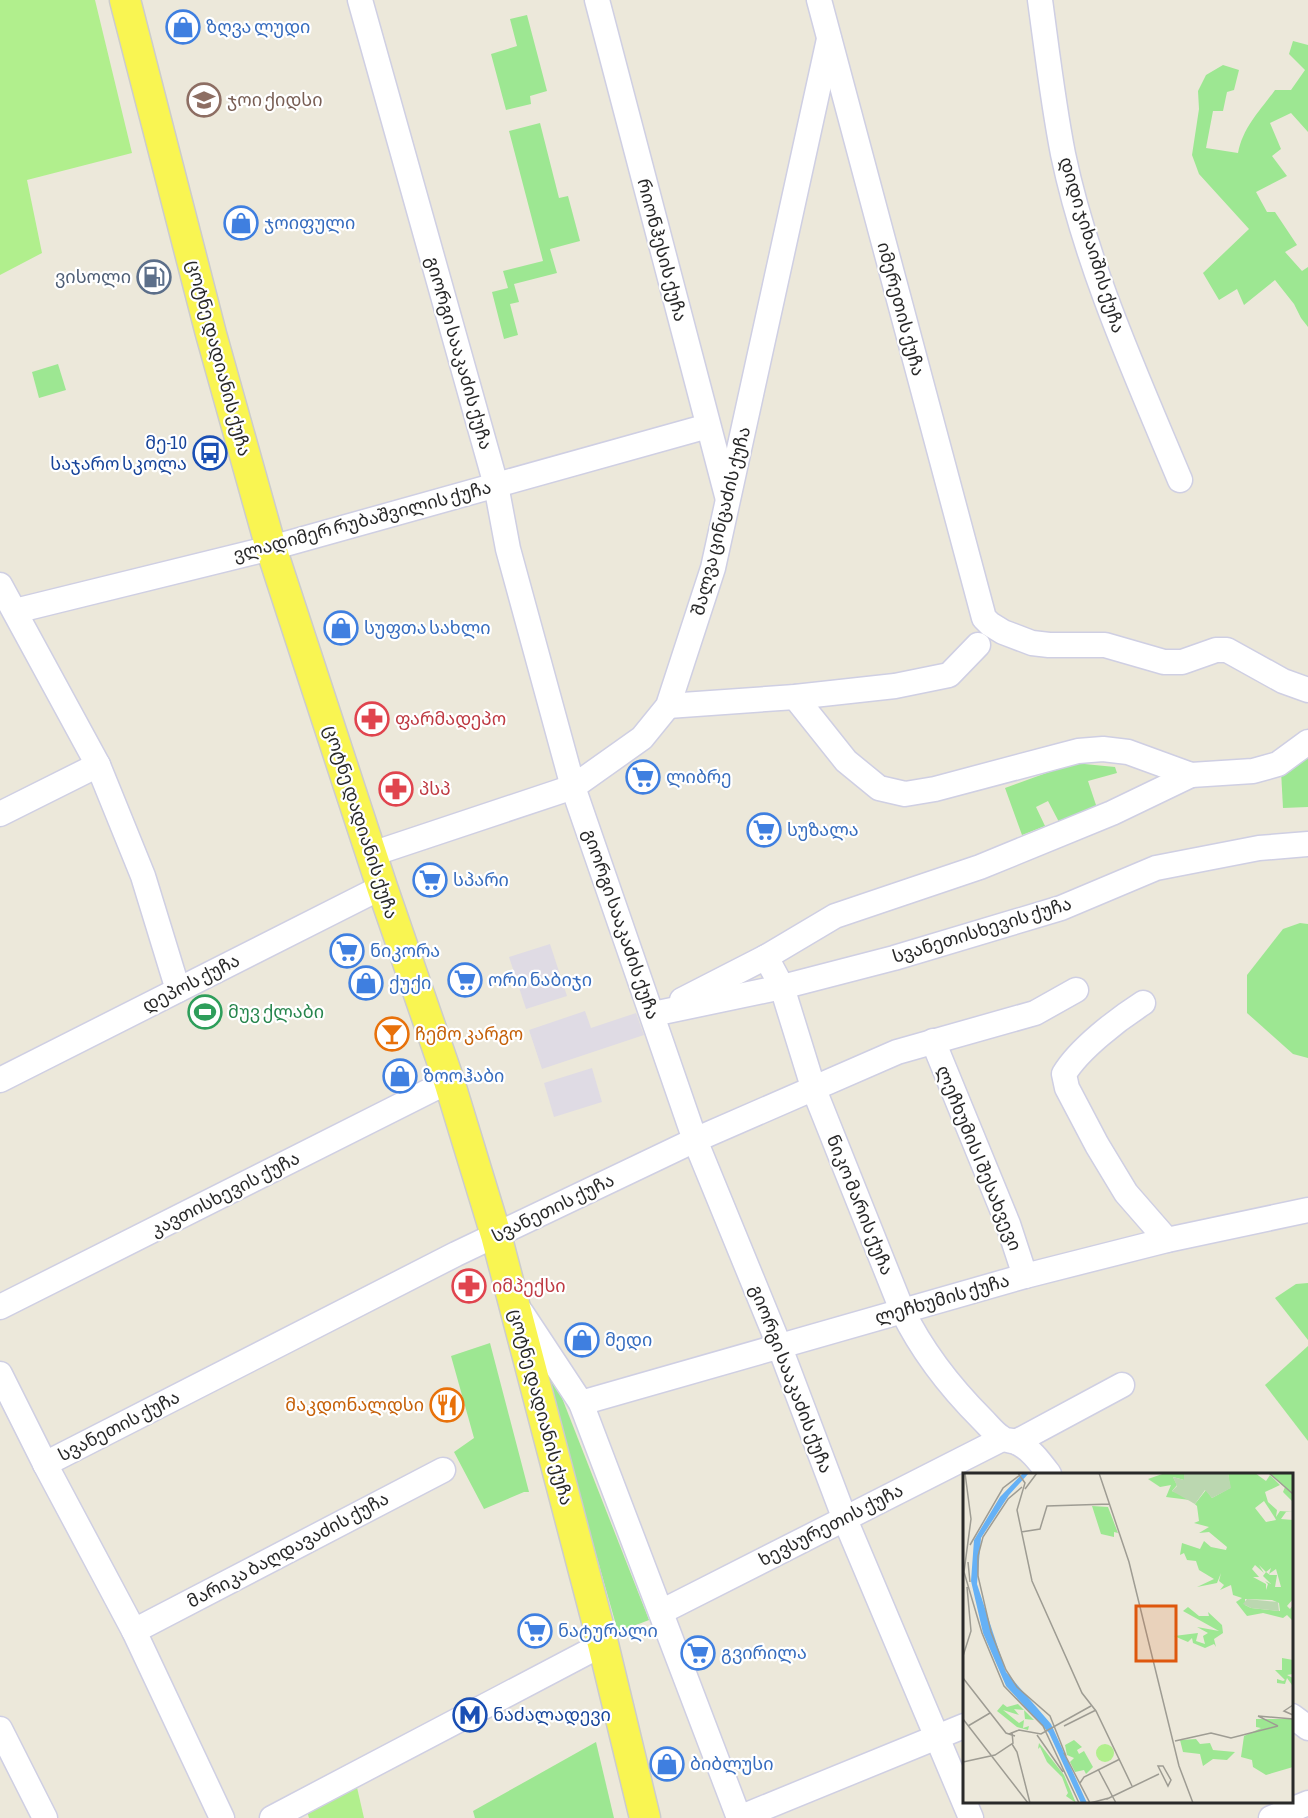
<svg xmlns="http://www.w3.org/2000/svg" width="1308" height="1818" font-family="'Asap Condensed','Noto Sans Georgian',sans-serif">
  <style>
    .industrial { fill: #dfdbe4 }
    .green { fill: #9de792 }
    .pitch { fill: #b1ef8d }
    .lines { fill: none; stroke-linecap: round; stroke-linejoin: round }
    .minor-casing { stroke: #cfcfe3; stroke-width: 27 }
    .major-casing { stroke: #ccc; stroke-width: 33 }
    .minor { stroke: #fff; stroke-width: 24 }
    .major { stroke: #f9f552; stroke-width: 30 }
    .labels { text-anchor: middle; stroke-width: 4.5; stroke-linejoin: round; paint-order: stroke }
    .shop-label { font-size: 18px; fill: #366cbe; stroke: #fff; text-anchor: start }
    .education-label { font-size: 18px; fill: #785e54; stroke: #fff; text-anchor: start }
    .street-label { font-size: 18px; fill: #292929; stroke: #fff }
    .service-label { font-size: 18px; fill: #4e5e75; stroke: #fff; text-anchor: end }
    .transit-label { font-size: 18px; fill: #164399; stroke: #fff; text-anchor: end }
    .health-label { font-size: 18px; fill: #be3a42; stroke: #fff; text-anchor: start }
    .leisure-label { font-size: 18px; fill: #27864d; stroke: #fff; text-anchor: start }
    .food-label { font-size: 18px; fill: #c56008; stroke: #fff; text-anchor: start }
    .inset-road { fill: none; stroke: #9e9c93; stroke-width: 1.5 }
    .view { fill: #de570d; fill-opacity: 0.15; stroke: #de570d; stroke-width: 3 }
    .inset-edge { fill: none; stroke: #292929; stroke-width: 3 }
  </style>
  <rect width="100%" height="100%" fill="#ece8da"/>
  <g class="industrial">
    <path d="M550,944L567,996L526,1009L509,957Z"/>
    <path d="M585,1011L591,1028L636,1013L644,1035L542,1069L529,1030Z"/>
    <path d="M592,1068L602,1102L554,1117L544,1083Z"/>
  </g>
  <g class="green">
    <path d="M527,15L547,91L530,96L531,104L506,110L491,54L517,46L510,19Z"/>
    <path d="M1293,41L1308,45V132L1291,113L1270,123L1281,149L1272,156L1287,176L1256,192L1267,212H1275L1297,245L1285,252L1302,271L1308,267V327L1301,318L1294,304L1275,280L1244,305L1237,289L1219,300L1203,273L1249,229L1199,174L1192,155L1199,109L1198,91L1206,75L1223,65L1239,70L1234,90L1227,92L1223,111H1213L1206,148L1238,153C1243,127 1260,111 1275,90H1291L1305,70L1289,54Z"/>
    <path d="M540,123L559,198L568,196L580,241L550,249L557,273L514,284L519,302L510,304L518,335L504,339L492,292L508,288L503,271L543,261L509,131Z"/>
    <path d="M58,364L66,390L39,398L32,372Z"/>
    <path d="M1308,756V807L1283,808L1281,771Z"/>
    <path d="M1074,763L1115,767L1117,773L1088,781L1097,808L1059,822L1048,801L1036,807L1045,826L1022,835L1005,788Z"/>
    <path d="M1300,923L1308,924V1058L1293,1054L1247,1013V975L1283,929Z"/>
    <path d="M1308,1283V1340L1275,1298L1296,1284Z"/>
    <path d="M490,1343L529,1492H524L484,1509L454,1452L474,1438L451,1356Z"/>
    <path d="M1308,1346V1441L1265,1385Z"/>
    <path d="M546,1357L649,1620L618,1632L541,1359Z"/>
    <path d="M596,1742L614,1818H475L473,1811Z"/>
  </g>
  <g class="pitch">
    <path d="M0,0H95L132,153L27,180L42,253L0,275Z"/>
    <path d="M356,1783L364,1818H309L307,1811Z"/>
  </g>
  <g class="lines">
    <defs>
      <g id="minor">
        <path d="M360,0L496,485L508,549L573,787L695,1140L779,1345L844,1517L971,1818"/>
        <path d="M597,0L727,496"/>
        <path d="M819,0L984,618L990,624L1003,632L1032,643L1049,645H1105L1164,662H1182L1216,650H1227L1283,681L1308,690"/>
        <path d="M1040,0C1047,51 1053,103 1063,154C1086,265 1136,375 1180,480"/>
        <path d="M0,585L98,765L143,876L178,990"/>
        <path d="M15,611L271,548L708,426"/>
        <path d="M795,697L846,761L879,788L905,794L935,789L1078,751L1103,749L1128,752L1191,775L1253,771L1278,764L1308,742"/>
        <path d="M668,706L795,697L895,686L949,675L978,645"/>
        <path d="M0,814L98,765"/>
        <path d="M372,854L573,787L642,738L668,706L713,568L829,39"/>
        <path d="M766,957L782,987L813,1087L902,1310C922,1351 949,1386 982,1419C988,1425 995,1434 1002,1438C1006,1441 1012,1440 1016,1442C1030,1448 1040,1462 1049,1474"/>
        <path d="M682,1000L766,957L835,916L980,867L1112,813L1191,775"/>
        <path d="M1143,1003C1118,1019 1079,1049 1064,1074L1067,1088L1097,1145L1126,1193L1167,1240"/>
        <path d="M653,1014L782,987L894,958L1061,908L1156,868L1259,848L1308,844"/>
        <path d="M933,1041L1008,1224L1025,1276"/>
        <path d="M0,1080L382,887"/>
        <path d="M0,1307L449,1081"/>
        <path d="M521,1312L581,1403L739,1818"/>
        <path d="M0,1374L45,1464L134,1631L222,1818"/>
        <path d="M581,1403L1025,1276L1167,1240L1308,1210"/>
        <path d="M1016,1442L1122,1385"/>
        <path d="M45,1464L456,1254L695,1140L897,1052L1035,1013L1076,990"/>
        <path d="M661,1612L1002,1439"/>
        <path d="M134,1631L443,1470"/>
        <path d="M1292,1716L1308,1728"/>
        <path d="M0,1729L45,1818"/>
        <path d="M272,1818L603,1644"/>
        <path d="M739,1818L964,1726"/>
        <path d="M1271,1818L1308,1803"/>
      </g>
      <path id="major" d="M125,0L211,334L271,548L382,887L449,1081L496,1235L603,1644L645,1818"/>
    </defs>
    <use href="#minor" class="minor-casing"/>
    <use href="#major" class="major-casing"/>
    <use href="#minor" class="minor"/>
    <use href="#major" class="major"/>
  </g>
  <defs>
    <symbol id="shop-ring" viewBox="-11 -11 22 22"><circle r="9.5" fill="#fff" stroke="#3f7fe0" stroke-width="1.5"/><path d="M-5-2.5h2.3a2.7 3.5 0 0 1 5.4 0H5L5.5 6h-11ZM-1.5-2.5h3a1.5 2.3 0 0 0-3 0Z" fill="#3f7fe0"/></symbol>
    <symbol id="school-ring" viewBox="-11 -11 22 22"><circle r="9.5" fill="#fff" stroke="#8d6e63" stroke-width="1.5"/><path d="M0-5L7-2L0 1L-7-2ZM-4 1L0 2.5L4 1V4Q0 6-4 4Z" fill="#8d6e63"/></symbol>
    <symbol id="fuel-ring" viewBox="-11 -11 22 22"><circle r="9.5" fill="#fff" stroke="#5c6f8a" stroke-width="1.5"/><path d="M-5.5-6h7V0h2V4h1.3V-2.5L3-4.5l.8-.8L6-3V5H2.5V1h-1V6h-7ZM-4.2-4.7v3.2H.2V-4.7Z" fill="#5c6f8a"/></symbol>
    <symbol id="bus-ring" viewBox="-11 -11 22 22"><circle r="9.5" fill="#fff" stroke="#1a4fb4" stroke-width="1.5"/><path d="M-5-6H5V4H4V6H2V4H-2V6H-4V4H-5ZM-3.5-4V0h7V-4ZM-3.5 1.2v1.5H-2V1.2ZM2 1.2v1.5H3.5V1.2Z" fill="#1a4fb4"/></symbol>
    <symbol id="pharmacy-ring" viewBox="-11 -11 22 22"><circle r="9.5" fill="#fff" stroke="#e0444e" stroke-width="1.5"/><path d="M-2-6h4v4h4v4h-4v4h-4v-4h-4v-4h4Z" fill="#e0444e"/></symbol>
    <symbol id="supermarket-ring" viewBox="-11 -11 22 22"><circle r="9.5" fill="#fff" stroke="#3f7fe0" stroke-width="1.5"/><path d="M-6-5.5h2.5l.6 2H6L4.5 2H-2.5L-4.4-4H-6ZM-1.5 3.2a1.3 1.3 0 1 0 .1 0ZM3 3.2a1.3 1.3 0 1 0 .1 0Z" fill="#3f7fe0"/></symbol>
    <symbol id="stadium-ring" viewBox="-11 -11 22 22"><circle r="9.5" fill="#fff" stroke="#2e9e5b" stroke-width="1.5"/><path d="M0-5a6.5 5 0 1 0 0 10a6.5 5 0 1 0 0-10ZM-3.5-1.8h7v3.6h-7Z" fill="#2e9e5b"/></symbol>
    <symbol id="bar-ring" viewBox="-11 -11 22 22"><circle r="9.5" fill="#fff" stroke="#e8710a" stroke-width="1.5"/><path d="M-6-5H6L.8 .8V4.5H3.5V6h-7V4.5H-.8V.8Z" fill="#e8710a"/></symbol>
    <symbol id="restaurant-ring" viewBox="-11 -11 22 22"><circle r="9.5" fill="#fff" stroke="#e8710a" stroke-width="1.5"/><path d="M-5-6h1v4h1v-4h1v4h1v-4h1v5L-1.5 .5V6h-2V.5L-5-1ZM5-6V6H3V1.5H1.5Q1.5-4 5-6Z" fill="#e8710a"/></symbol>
    <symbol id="metro-ring" viewBox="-11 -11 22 22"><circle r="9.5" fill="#fff" stroke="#1a4fb4" stroke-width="1.5"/><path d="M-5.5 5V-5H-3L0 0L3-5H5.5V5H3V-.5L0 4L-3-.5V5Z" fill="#1a4fb4"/></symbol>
  </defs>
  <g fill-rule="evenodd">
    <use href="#shop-ring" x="164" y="8" width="38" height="38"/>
    <use href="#school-ring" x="185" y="81" width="38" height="38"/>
    <use href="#shop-ring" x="222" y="204" width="38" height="38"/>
    <use href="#fuel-ring" x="135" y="258" width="38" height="38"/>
    <use href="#bus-ring" x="191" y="434" width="38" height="38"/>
    <use href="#shop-ring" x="322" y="609" width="38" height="38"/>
    <use href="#pharmacy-ring" x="353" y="700" width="38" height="38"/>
    <use href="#supermarket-ring" x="624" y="758" width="38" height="38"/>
    <use href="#pharmacy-ring" x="377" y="770" width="38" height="38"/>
    <use href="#supermarket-ring" x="745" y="811" width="38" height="38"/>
    <use href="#supermarket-ring" x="411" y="861" width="38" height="38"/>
    <use href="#supermarket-ring" x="328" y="932" width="38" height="38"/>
    <use href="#supermarket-ring" x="446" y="961" width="38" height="38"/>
    <use href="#shop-ring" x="347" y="964" width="38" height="38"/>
    <use href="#stadium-ring" x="186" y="993" width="38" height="38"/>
    <use href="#bar-ring" x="373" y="1015" width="38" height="38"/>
    <use href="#shop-ring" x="381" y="1057" width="38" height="38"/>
    <use href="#pharmacy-ring" x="450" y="1267" width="38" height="38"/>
    <use href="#shop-ring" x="563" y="1321" width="38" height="38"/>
    <use href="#restaurant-ring" x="428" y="1386" width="38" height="38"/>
    <use href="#supermarket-ring" x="516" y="1612" width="38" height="38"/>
    <use href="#supermarket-ring" x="679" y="1634" width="38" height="38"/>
    <use href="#metro-ring" x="451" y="1696" width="38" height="38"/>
    <use href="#shop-ring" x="648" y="1745" width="38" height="38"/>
  </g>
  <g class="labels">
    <g class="shop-label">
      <text x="206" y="33">ზღვა ლუდი</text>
      <text x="264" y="229">ჯოიფული</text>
      <text x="364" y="634">სუფთა სახლი</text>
      <text x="666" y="783">ლიბრე</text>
      <text x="787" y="836">სუზალა</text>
      <text x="453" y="886">სპარი</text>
      <text x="370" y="957">ნიკორა</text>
      <text x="488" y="986">ორი ნაბიჯი</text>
      <text x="389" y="989">ქუქი</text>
      <text x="423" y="1082">ზოოჰაბი</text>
      <text x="605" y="1346">მედი</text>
      <text x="558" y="1637">ნატურალი</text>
      <text x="721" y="1659">გვირილა</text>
      <text x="690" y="1770">ბიბლუსი</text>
    </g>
    <g class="education-label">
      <text x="227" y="106">ჯოი ქიდსი</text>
    </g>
    <g class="street-label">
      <text transform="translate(1092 245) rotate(73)" y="6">დიდი ჯიხაიშის ქუჩა</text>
      <text transform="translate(662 250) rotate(75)" y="6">რიონჰესის ქუჩა</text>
      <text transform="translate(901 309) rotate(75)" y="6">იმერეთის ქუჩა</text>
      <text transform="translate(459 353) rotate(74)" y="6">გიორგი სააკაძის ქუჩა</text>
      <text transform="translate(219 358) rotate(75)" y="6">ცოტნე დადიანის ქუჩა</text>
      <text transform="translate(362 521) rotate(-15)" y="6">ვლადიმერ რუბაშვილის ქუჩა</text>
      <text transform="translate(721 521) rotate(-76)" y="6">შალვა ცინცაძის ქუჩა</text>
      <text transform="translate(361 822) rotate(72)" y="6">ცოტნე დადიანის ქუჩა</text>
      <text transform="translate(621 924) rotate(71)" y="6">გიორგი სააკაძის ქუჩა</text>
      <text transform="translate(982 930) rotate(-17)" y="6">სვანეთისხევის ქუჩა</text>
      <text transform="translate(191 983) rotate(-27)" y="6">დეპოს ქუჩა</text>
      <text transform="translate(979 1158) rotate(68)" y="6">ლეჩხუმის I შესახვევი</text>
      <text transform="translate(225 1194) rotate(-27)" y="6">კავთისხევის ქუჩა</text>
      <text transform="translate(860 1205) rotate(68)" y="6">ნიკო მარის ქუჩა</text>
      <text transform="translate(553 1208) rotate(-26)" y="6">სვანეთის ქუჩა</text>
      <text transform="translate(942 1299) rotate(-16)" y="6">ლეჩხუმის ქუჩა</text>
      <text transform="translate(791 1379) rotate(69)" y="6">გიორგი სააკაძის ქუჩა</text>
      <text transform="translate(541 1407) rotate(75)" y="6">ცოტნე დადიანის ქუჩა</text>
      <text transform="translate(119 1426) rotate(-27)" y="6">სვანეთის ქუჩა</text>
      <text transform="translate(831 1525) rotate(-27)" y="6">ხევსურეთის ქუჩა</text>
      <text transform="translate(288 1550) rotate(-28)" y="6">მარიკა ბაღდავაძის ქუჩა</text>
    </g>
    <g class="service-label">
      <text x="131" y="283">ვისოლი</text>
    </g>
    <g class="transit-label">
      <text x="187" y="449">მე-10<tspan x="187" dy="21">საჯარო სკოლა</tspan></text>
      <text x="493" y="1721" text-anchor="start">ნაძალადევი</text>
    </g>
    <g class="health-label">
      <text x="395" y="725">ფარმადეპო</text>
      <text x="419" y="795">პსპ</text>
      <text x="492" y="1292">იმპექსი</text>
    </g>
    <g class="leisure-label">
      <text x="228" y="1018">მუვ ქლაბი</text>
    </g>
    <g class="food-label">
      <text x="415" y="1040">ჩემო კარგო</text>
      <text x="424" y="1411" text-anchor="end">მაკდონალდსი</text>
    </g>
  </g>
  <g transform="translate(963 1473)">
    <rect width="330" height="330" fill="#ece8da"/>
    <path d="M202,0H221V7L210,4L214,12L209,18L226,25L232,31L243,17L249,25L267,15L265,0H292L303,8L307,2L317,12L302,19L305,29L314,37L313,44L317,38L330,39H323L318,46L330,47V126L324,133L327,136L330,132V148L324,142L320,145L300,140L284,143L273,129L279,125L270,122L268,112L257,117L261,112L256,108L258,100L254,110L234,114L251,106L236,97L233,88L224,87L221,80L217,82L219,70L237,76L241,68L248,74L263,77L264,74L246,59L236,60L246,54L231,50L236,48L234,33L227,27L203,24L208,12L197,14L185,6ZM301,28L312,45L313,47L303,49L292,35ZM292,92L301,100L296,92L303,99L308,95L306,101L313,96L318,114H312L314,102H307L303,99L300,103L308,111L302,108L305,111L303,117V111L290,104H296L289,96ZM282,126L309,127L316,130L317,138L288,135L282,132ZM306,0H330L329,28L320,19L322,14ZM129,33L145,34L155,60L151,59V64L138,61ZM225,134L236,143H246L245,139L259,152L260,160L251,166L253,174L251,171L242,175L230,170L229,165L225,169L211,163L235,160L233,168L242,171L240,163L245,160L234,154L256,158L220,138ZM319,185L330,187V201L324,202L330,205L329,212L324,205L322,211L314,210V206L320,208L322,207L312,197H319ZM40,231L44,234L55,231L71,247L62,246L61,237L51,236L56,242L40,237L56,250L61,247L60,255L66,253L65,257L54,254L34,238ZM293,246H330V294L303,302L290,294L289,287L278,284L281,263L298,255L293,254ZM233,266L237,271L247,270L250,277L272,279L264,287L250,286L240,293L237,281L220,279L217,267ZM111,267L119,274L114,277L116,281L121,278L130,294L123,301L121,297L112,299L107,289L111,285L104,282L102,272ZM76,270L101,302L113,330L103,323L105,320L99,304L84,289L77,274L75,276Z" fill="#9de792" fill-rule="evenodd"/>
    <path d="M221,0H265L268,15L249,25L242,17L232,31L209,18L214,13L210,4L221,7ZM284,126L315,129L316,138L288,135L280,131Z" fill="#bbd7b0"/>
    <path d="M133 280a9 9 0 1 1 18 0a9 9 0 1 1-18 0Z" fill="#b1ef8d"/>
    <path d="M60,0H66L46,22L18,65L14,111L43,199L88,251L124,330H118L86,260L43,213L20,160L8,108L11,67L37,24Z" fill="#65b1f6"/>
    <path class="inset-road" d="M2,0L8,46L1,99L19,160L41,213L80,253L116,330M55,0L62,10L54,37L69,108L119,220L133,238L169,313M136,0L166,89L216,293L230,330M306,0L330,21M59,14L45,26L20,64L15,83V103L28,159L43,197L54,214L87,243L103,283M62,16L74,0M58,59L77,56L84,33L147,31M7,72L40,15L57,2M5,89L7,109M0,183L8,158L4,114M0,205L43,260L52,263M330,232L321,238L330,242M295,243L330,246M295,243L315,253M0,246L65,330M101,248L128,233M5,253L27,240M101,253L133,237M46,261L56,257L78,261L101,248M74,262L100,299M212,268L248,260L268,265L315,253M49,271L54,279L67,330M101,280L127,330L146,325M0,289L32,282L50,270L49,259M195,293H200L208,307L205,313ZM135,296L153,330M117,310L121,304L157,286M144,326L196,301"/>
    <path class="view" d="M173,133H213V188H173Z"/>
    <rect width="330" height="330" class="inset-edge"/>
  </g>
</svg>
